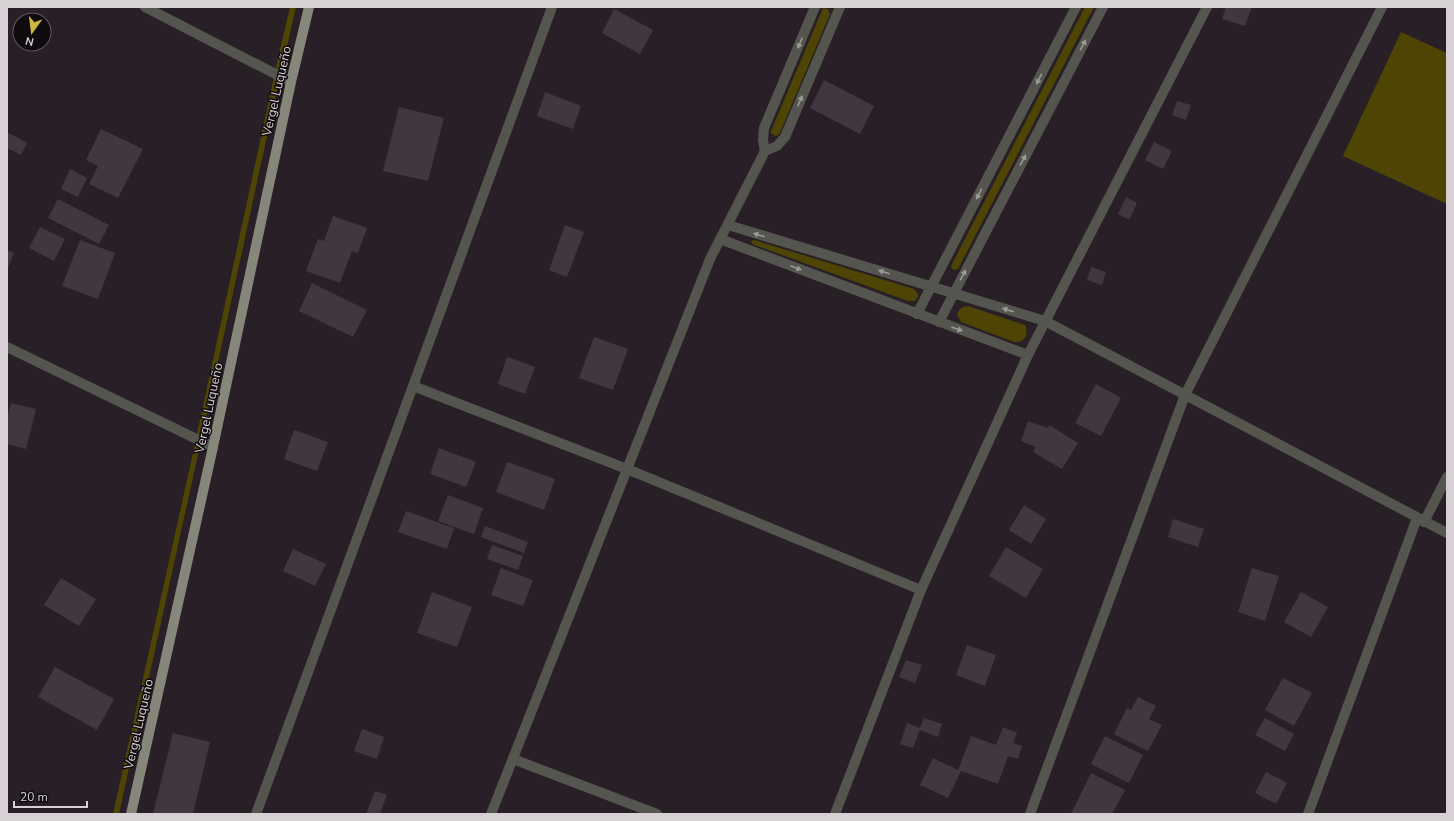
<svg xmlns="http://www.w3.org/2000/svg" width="1454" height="821" font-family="'Nunito Sans',sans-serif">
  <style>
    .green { fill: #4e4504 }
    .building { fill: #413740 }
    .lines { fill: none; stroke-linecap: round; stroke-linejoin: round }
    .service { stroke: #55554f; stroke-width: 10 }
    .minor { stroke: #55554f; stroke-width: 10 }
    .primary { stroke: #87867b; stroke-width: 10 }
    .oneway { fill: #9c9999 }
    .labels { text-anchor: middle; stroke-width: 3; stroke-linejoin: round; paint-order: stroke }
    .street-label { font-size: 13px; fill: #d7d1d6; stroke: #0f0b0e }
  </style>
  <rect width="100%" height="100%" fill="#281f27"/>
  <g class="green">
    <path d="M290,7H296L279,81L197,459L119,814H113L192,457L278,58Z"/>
    <path d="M1085,7H1094L958,269L955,270L952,269L951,266Z"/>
    <path d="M823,8L828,9L830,14L779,135L775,136L771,133V131Z"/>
    <path d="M1401,32L1447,53V204L1343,156Z"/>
    <path d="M754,240L914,289L918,294V297L915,301H908L752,244L751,241Z"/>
    <path d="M968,306L1025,325C1029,334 1025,343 1014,342L961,322L957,315C959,309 961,307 968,306Z"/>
  </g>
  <g class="building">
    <path d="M1226,7H1252L1245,26L1222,19Z"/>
    <path d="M614,9L653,30L640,54L602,33Z"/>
    <path d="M824,80L874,106L860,134L810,108Z"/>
    <path d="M545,92L581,106L573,129L537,116Z"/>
    <path d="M1177,101L1191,105L1186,120L1172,115Z"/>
    <path d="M399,107L444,118L428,181L383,171Z"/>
    <path d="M101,129L143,149L118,198L89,184L98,166L86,160Z"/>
    <path d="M7,132L27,143L21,155L7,148Z"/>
    <path d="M1154,142L1172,151L1163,169L1145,160Z"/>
    <path d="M70,169L87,178L78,197L61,189Z"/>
    <path d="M1126,197L1137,203L1129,220L1118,214Z"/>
    <path d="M58,199L109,225L99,244L48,218Z"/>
    <path d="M333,216L367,228L358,253L352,251L340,283L306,271L318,239L324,241Z"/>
    <path d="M565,225L584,232L567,277L549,270Z"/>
    <path d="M40,227L65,239L54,261L29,248Z"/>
    <path d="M80,240L115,253L98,299L62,286Z"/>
    <path d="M7,250L14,253L7,271Z"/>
    <path d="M1091,267L1106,272L1102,285L1087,280Z"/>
    <path d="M312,283L367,310L353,337L299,311Z"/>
    <path d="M594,337L628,349L613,390L579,378Z"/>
    <path d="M507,357L535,367L525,394L498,384Z"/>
    <path d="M1096,384L1121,398L1101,436L1075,423Z"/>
    <path d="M11,403L36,409L26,449L7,444V418Z"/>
    <path d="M1028,421L1048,428L1049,425L1078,443L1062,469L1033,452L1036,447L1021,441Z"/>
    <path d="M294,430L328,442L317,471L284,459Z"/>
    <path d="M439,448L476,462L466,487L430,474Z"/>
    <path d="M507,462L555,479L544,510L496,492Z"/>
    <path d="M448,495L483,508L474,534L438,521Z"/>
    <path d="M1024,505L1046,519L1031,544L1009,530Z"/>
    <path d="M406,511L454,528L447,549L398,532Z"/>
    <path d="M1173,519L1204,529L1198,547L1168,537Z"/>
    <path d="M485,526L528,542L524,553L481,537Z"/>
    <path d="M492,545L523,556L518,570L487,559Z"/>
    <path d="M1006,547L1043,569L1026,598L989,576Z"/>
    <path d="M293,549L326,564L315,586L283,571Z"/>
    <path d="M501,568L533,580L523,606L491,595Z"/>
    <path d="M1252,568L1279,576L1265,621L1238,612Z"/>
    <path d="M61,578L96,599L79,626L44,605Z"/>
    <path d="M432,592L472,607L457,647L417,633Z"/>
    <path d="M1301,592L1328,607L1311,637L1284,622Z"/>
    <path d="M967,645L996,655L985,686L956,675Z"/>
    <path d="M906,660L922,665L915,683L899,677Z"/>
    <path d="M55,667L114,699L97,730L38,697Z"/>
    <path d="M1283,678L1312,693L1294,726L1265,710Z"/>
    <path d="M1138,697L1156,706L1149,719L1162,725L1148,751L1114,734L1127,708L1131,710Z"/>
    <path d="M924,718L942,724L938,737L920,730L913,748L900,744L907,723L920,728Z"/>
    <path d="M1265,718L1294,734L1285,751L1255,735Z"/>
    <path d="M1003,727L1017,733L1013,743L1022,746L1018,759L1008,756L998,784L961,771L948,798L920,785L933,758L958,770L971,736L996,745Z"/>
    <path d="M362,729L384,737L377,759L354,751Z"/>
    <path d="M173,733L210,742L193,814H153Z"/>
    <path d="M1105,736L1143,755L1129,783L1091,764Z"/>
    <path d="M1266,772L1287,783L1276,804L1255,793Z"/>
    <path d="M1091,773L1125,790L1112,814H1071Z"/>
    <path d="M375,791L387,795L380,814H366Z"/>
  </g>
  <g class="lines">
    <g class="service">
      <path d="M728,225L1045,321"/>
      <path d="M720,239L1028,355"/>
      <path d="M917,314L1076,7"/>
      <path d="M939,322L1103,7"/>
      <path d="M413,386L627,469L921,590"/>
      <path d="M513,759L657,814"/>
      <path d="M835,814L921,590L1028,355L1207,7"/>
    </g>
    <g class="minor">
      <path d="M145,7L291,82"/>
      <path d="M765,151L777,146L785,137L840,7"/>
      <path d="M1045,321L1447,533"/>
      <path d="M7,347L213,447"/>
      <path d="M1424,522L1447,477"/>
      <path d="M256,814L552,7"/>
      <path d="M491,814L710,259L765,151L763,140L764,128L815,7"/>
      <path d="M1030,814L1185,395L1382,7"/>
      <path d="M1308,814L1417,518"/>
    </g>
    <path class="primary" d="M131,814L213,447L291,82L309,7"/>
  </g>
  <defs><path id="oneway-solid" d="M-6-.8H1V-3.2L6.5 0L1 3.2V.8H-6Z"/></defs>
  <g class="oneway">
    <use href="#oneway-solid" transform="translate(800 43) rotate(113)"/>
    <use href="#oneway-solid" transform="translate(1083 45) rotate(-62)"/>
    <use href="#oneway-solid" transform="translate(1039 79) rotate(117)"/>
    <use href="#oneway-solid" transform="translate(800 101) rotate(-67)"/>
    <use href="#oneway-solid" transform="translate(1023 160) rotate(-62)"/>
    <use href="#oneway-solid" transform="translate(979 194) rotate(117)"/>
    <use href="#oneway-solid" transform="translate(759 235) rotate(-163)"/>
    <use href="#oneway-solid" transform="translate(796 268) rotate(21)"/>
    <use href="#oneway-solid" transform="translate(884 272) rotate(-163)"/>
    <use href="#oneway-solid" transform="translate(963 275) rotate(-62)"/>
    <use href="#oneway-solid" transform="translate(1008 310) rotate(-163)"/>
    <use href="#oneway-solid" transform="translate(957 329) rotate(20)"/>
  </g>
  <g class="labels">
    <g class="street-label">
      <text transform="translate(276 91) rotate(-77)" y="5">Vergel Luqueño</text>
      <text transform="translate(208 408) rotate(-78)" y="5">Vergel Luqueño</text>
      <text transform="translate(138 724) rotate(-77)" y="5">Vergel Luqueño</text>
    </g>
  </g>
  <rect width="1454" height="821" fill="none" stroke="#d7d1d6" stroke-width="16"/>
  <g transform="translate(32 32) rotate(194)"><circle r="19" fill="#0f0b0e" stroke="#5f5a5e"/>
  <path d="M0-3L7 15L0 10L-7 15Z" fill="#cbba39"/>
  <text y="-6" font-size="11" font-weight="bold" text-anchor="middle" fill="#d7d1d6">N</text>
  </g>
  <path d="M14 801v6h73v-6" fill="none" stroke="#d7d1d6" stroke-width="2"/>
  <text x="20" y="801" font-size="12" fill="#d7d1d6" stroke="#0f0b0e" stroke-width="3" paint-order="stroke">20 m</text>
</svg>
